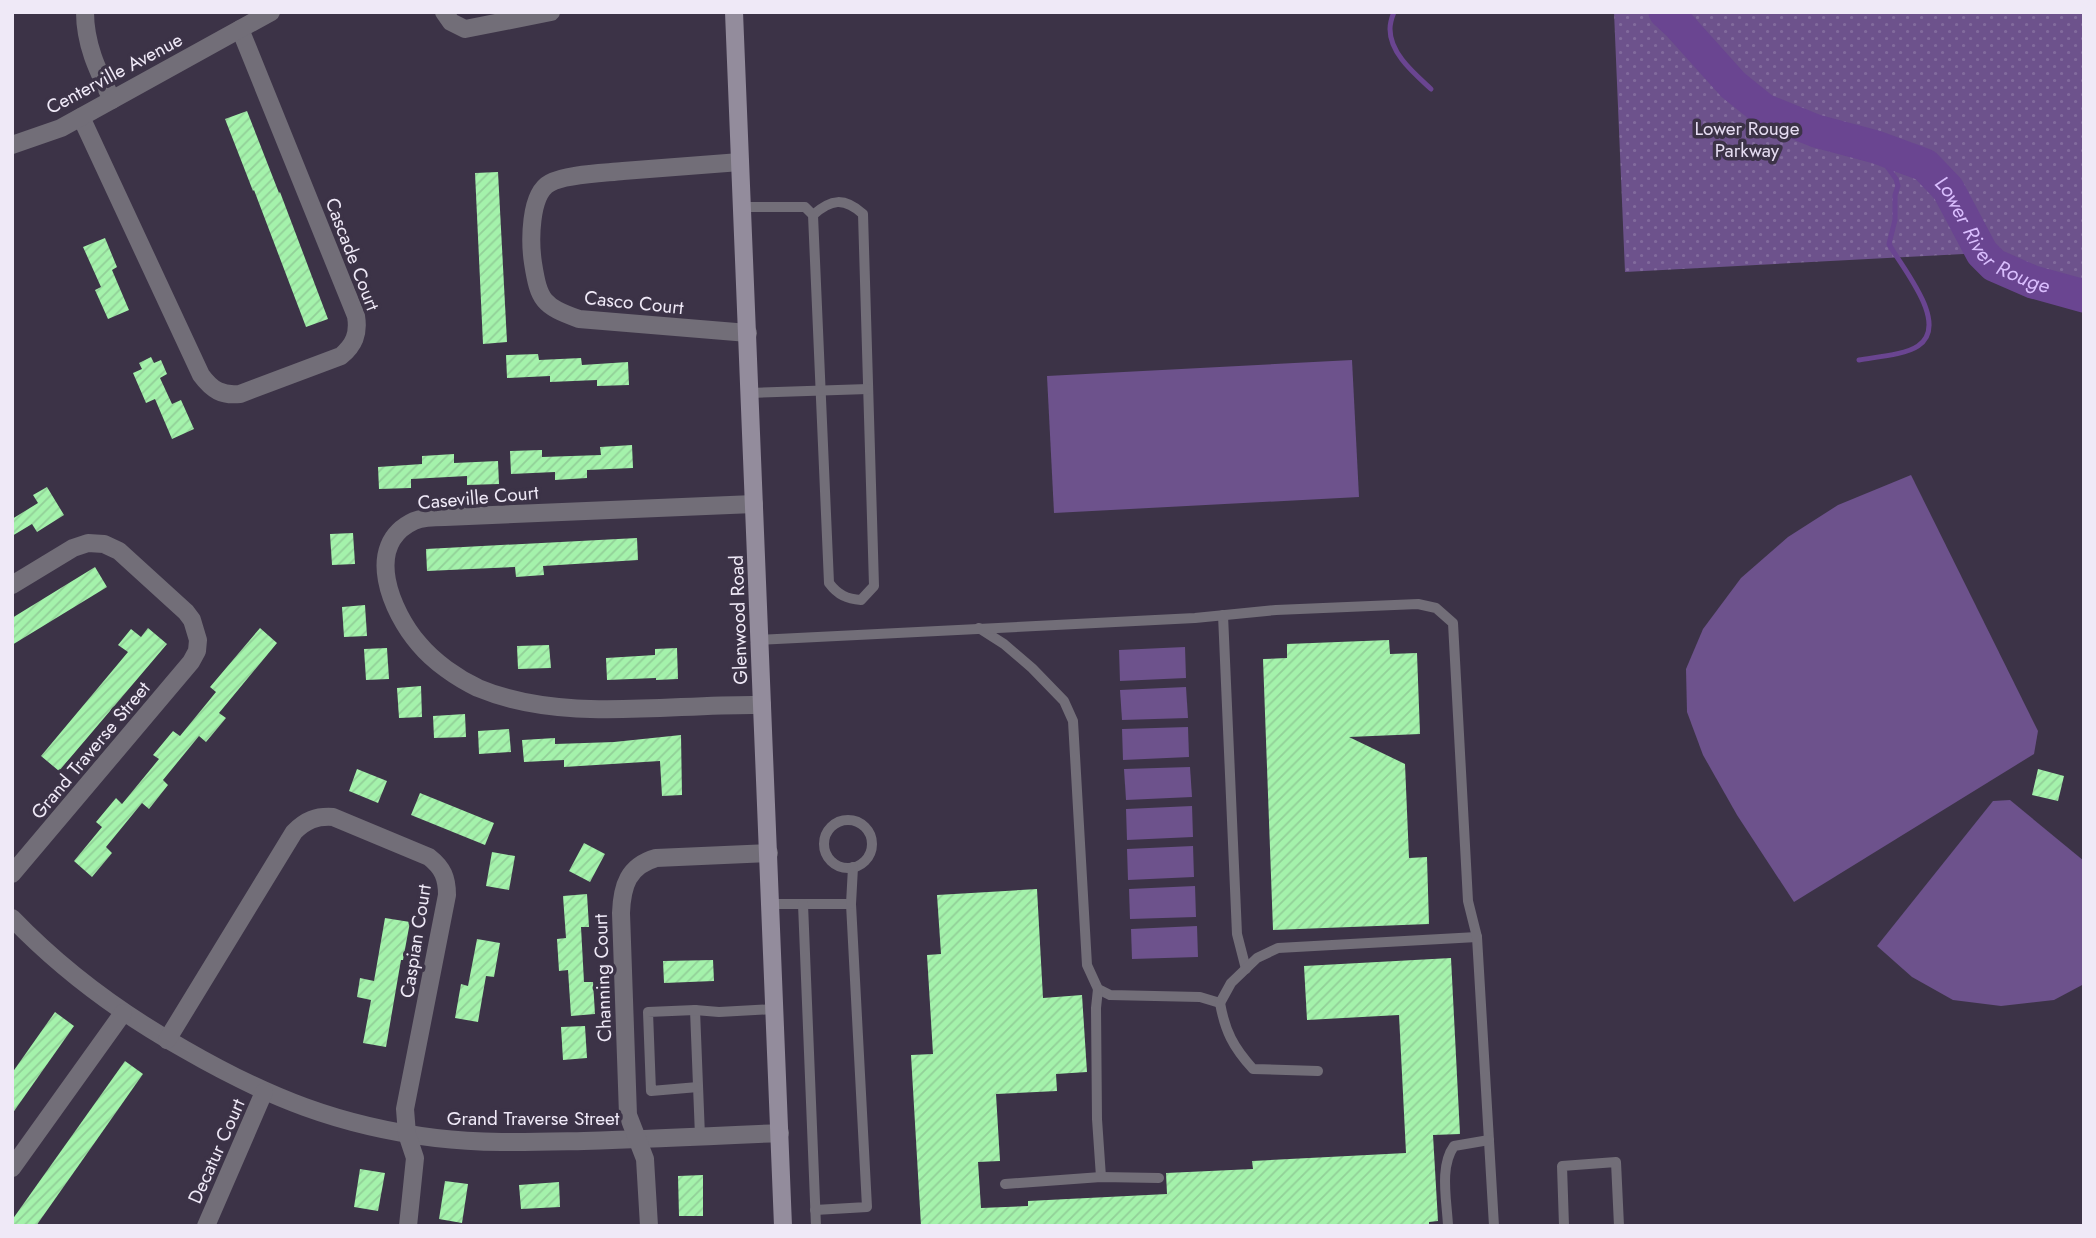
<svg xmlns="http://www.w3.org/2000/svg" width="2096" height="1238" font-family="Jost,sans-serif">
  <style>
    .park { fill: url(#park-dots) }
    .garden { fill: #6d528c }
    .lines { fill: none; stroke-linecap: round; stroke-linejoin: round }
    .stream { stroke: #6a4591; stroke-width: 5 }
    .river { stroke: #6a4591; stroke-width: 33 }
    .building { fill: url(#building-hatch) }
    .lane { stroke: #726e78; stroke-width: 10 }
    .street { stroke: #726e78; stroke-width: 18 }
    .secondary { stroke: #938c9c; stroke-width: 18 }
    .labels { text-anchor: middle; stroke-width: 7; stroke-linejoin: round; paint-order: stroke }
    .street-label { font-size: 19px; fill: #efe9f7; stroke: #3c3347 }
    .park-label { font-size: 19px; fill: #e6ddf2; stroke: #3c3347 }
    .water-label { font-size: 21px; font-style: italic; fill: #d9bdfd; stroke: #3c3347 }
  </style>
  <defs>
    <pattern id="park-dots" width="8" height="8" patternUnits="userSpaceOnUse" patternTransform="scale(1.75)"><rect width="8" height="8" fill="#6d528c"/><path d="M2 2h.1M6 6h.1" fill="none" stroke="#826b9d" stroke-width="1.8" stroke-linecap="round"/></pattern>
    <pattern id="building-hatch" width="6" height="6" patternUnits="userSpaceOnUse" patternTransform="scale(1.75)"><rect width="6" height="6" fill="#a4f2ab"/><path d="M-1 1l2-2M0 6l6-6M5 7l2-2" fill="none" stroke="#92d098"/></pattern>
  </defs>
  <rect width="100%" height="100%" fill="#3c3347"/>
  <path class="park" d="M1614,12H2084V296L2033,282L1994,265L1982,253L1625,272Z"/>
  <g class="garden">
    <path d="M1352,360L1359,497L1054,513L1047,376Z"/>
    <path d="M1911,475L2038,731L2034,754L1794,902L1737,815L1703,755L1687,712L1686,669L1703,629L1741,578L1788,537L1838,505Z"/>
    <path d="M1185,647L1186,678L1120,681L1119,650Z"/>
    <path d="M1186,687L1188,718L1122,720L1120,690Z"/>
    <path d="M1188,727L1189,757L1123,760L1122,729Z"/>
    <path d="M1190,767L1192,797L1126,800L1124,769Z"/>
    <path d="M2010,800L2084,861V984L2054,1000L2001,1006L1953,1000L1912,977L1877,946L1993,801Z"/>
    <path d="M1192,806L1193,837L1127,840L1126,809Z"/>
    <path d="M1193,846L1194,877L1128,880L1127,849Z"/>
    <path d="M1195,886L1196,917L1130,919L1129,889Z"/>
    <path d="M1197,926L1198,957L1132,959L1131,929Z"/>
  </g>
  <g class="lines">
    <g class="stream">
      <path d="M1394,12C1392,17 1390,24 1390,29C1390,54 1415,74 1431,89"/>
      <path d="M1859,360C1875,357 1905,355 1918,346C1951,324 1901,267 1889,244L1895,220V195L1898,186L1896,179L1886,165L1880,149"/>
    </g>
    <path class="river" id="s1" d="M1665,12L1679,25L1733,85L1764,110L1816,131L1876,147L1925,165L1948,189L1982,253L1994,265L2033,282L2084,296"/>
  </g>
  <g class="building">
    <path d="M247,111L279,193L280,192L328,319L306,327L254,190L253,191L225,119Z"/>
    <path d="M498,172L507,342L483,344L475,173Z"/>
    <path d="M105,238L117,267L112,270L129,310L108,319L95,290L101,287L83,247Z"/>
    <path d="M538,354L539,360L581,358L582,365L628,362L629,385L597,386V380L550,382V376L507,378L506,355Z"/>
    <path d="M151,357L154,363L161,360L167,374L160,378L172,404L181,400L194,429L172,439L155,399L146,403L133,373L142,369L139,363Z"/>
    <path d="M632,445L633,468L587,470V478L555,480V472L511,474L510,451L542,450V457L601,455L600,447Z"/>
    <path d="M454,454V463L498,461L499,484L467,485V476L411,479V488L379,489L378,467L422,464V456Z"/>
    <path d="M47,487L64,515L37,532L32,524L12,536V519L38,503L33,495Z"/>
    <path d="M353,533L355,564L332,565L330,534Z"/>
    <path d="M637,538L638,560L543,566L544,575L516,577L515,567L427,571L426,549Z"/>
    <path d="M95,567L107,587L12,645V618Z"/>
    <path d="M365,605L367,636L344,637L342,607Z"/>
    <path d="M148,628L167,644L59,771L41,756L128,652L118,645L131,629L141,637Z"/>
    <path d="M260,628L277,643L219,713L226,718L206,742L199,736L163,780L168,785L149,809L142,803L106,847L112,853L92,877L74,861L102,827L96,822L116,798L122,804L159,759L153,755L173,731L180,736L216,692L210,687Z"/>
    <path d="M1389,640L1390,654L1417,653L1420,734L1349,737L1405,764L1409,858L1427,857L1429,924L1273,930L1263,659L1287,658V644Z"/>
    <path d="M549,645L551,668L518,669L517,646Z"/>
    <path d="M387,648L389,679L366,680L364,649Z"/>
    <path d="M677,648L678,679L656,680V678L607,680L606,658L655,655V649Z"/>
    <path d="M421,686L422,717L399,718L397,688Z"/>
    <path d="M465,714L466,737L434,738L433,716Z"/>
    <path d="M509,729L511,752L479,754L478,731Z"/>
    <path d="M681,735L682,795L662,796L660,761L564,767V760L524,762L522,740L555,738V744L614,742Z"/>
    <path d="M357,769L387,781L378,803L349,791Z"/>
    <path d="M2038,769L2064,776L2058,801L2032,795Z"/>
    <path d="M420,793L494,823L485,845L411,815Z"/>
    <path d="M584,843L605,854L590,882L569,871Z"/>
    <path d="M492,852L515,856L509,890L486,886Z"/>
    <path d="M1037,889L1043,998L1082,995L1087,1072L1056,1074L1057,1091L996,1094L1000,1161L978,1162L981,1208L1028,1206V1201L1167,1194L1166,1173L1253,1169L1252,1161L1406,1153L1399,1015L1307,1020L1304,966L1451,958L1460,1134L1433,1135L1438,1221L1429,1222V1226H921L911,1055L933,1054L927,955L941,954L937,895Z"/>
    <path d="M587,894L589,927H581L584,982H593L595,1014L571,1016L568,970L559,971L557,939L566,938L563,896Z"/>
    <path d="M385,918L410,922L403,960H401L386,1047L363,1043L371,1000L357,997L360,978L374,981Z"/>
    <path d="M477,939L500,943L494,977L486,976L478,1022L455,1018L461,984L468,986Z"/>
    <path d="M713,960L714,981L664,983L663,961Z"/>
    <path d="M55,1012L74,1026L12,1114V1073Z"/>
    <path d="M585,1026L587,1058L563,1060L561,1027Z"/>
    <path d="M125,1061L143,1074L36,1226H12V1220Z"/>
    <path d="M360,1169L385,1173L378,1211L354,1207Z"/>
    <path d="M703,1175V1216H679L678,1176Z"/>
    <path d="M445,1181L468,1184L462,1223L439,1219Z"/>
    <path d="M559,1182L560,1207L521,1209L519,1185Z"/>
  </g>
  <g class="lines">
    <g class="lane">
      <path d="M742,207H805L813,215L829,583C838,595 847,599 861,600L874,586L863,214C844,197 831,199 813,215"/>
      <path d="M750,393L868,389"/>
      <path d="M1223,615L1237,934L1246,969"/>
      <path d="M979,628L1004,644L1032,668L1064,701L1073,721L1087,965L1098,989L1110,995L1200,997L1220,1003L1231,983L1257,958L1278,948L1477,937"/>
      <path d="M759,640L1195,618L1276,610L1418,604L1436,608L1453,623L1468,901L1477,937L1494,1226"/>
      <circle cx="848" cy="844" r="24"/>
      <path d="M771,904H851L867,1207L815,1210"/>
      <path d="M803,904L816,1226"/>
      <path d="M851,904L853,867"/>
      <path d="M1098,989L1096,1008L1097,1119L1101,1177"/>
      <path d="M1220,1003C1225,1031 1233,1047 1253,1069L1318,1071"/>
      <path d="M695,1010L700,1136"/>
      <path d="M698,1087L651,1091L648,1012L695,1010L719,1012L775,1009"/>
      <path d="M1005,1184L1101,1177L1159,1178"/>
      <path d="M1448,1226C1447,1201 1439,1167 1454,1146L1489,1140"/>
      <path d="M1564,1226L1562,1166L1616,1162L1619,1226"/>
    </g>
    <g class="street">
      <path d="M85,12C85,45 98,71 112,100"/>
      <path d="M444,12L451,22L465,29L551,12"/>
      <path d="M81,117L201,375C212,390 222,396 240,394L341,356C354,345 359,334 356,316L240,29"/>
      <path d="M12,145L61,128L271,12"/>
      <path d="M740,162C701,165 662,168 623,171C605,173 565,174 550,183C529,194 530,243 533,263C539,301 543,306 579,319L748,333"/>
      <path d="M754,504L445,517C436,517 423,517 414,521C362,545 392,613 419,644C434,662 457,678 478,688C564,724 671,703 762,705"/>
      <path d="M12,585L73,548L88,543L104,544L119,551L186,612L192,620L198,640L197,651L191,662L12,874"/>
      <path d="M12,918C63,971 120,1013 184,1049C267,1097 339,1126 436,1138C485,1144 535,1142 584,1141C650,1139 715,1136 780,1133"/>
      <path d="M167,1040L294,832C306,820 316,816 333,817L429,857C443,868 447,878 447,895L405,1109L407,1134L415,1158L408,1226"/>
      <path d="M12,1168L123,1013"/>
      <path d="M206,1226L264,1092"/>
      <path d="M649,1226L645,1159L628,1115L621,913C622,886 628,866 656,858L769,853"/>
    </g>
    <path class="secondary" d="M734,12L783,1226"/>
  </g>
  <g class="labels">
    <g class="street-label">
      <text transform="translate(114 73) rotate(-28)" y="7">Centerville Avenue</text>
      <text transform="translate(353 254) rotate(69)" y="7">Cascade Court</text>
      <text transform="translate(634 302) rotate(6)" y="7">Casco Court</text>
      <text transform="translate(478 497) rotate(-5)" y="7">Caseville Court</text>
      <text transform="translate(738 620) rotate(-92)" y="7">Glenwood Road</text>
      <text transform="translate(90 750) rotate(-50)" y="7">Grand Traverse Street</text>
      <text transform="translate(415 941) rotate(-81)" y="7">Caspian Court</text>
      <text transform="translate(602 978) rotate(-92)" y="7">Channing Court</text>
      <text x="533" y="1125">Grand Traverse Street</text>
      <text transform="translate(216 1151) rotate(-66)" y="7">Decatur Court</text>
    </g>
    <g class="park-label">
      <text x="1747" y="135">Lower Rouge<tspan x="1747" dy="22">Parkway</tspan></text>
    </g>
    <g class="water-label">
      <text dy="7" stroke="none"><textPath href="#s1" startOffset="411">Lower River Rouge</textPath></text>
    </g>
  </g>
  <rect width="2096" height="1238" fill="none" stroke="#efe9f7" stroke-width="28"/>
</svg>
